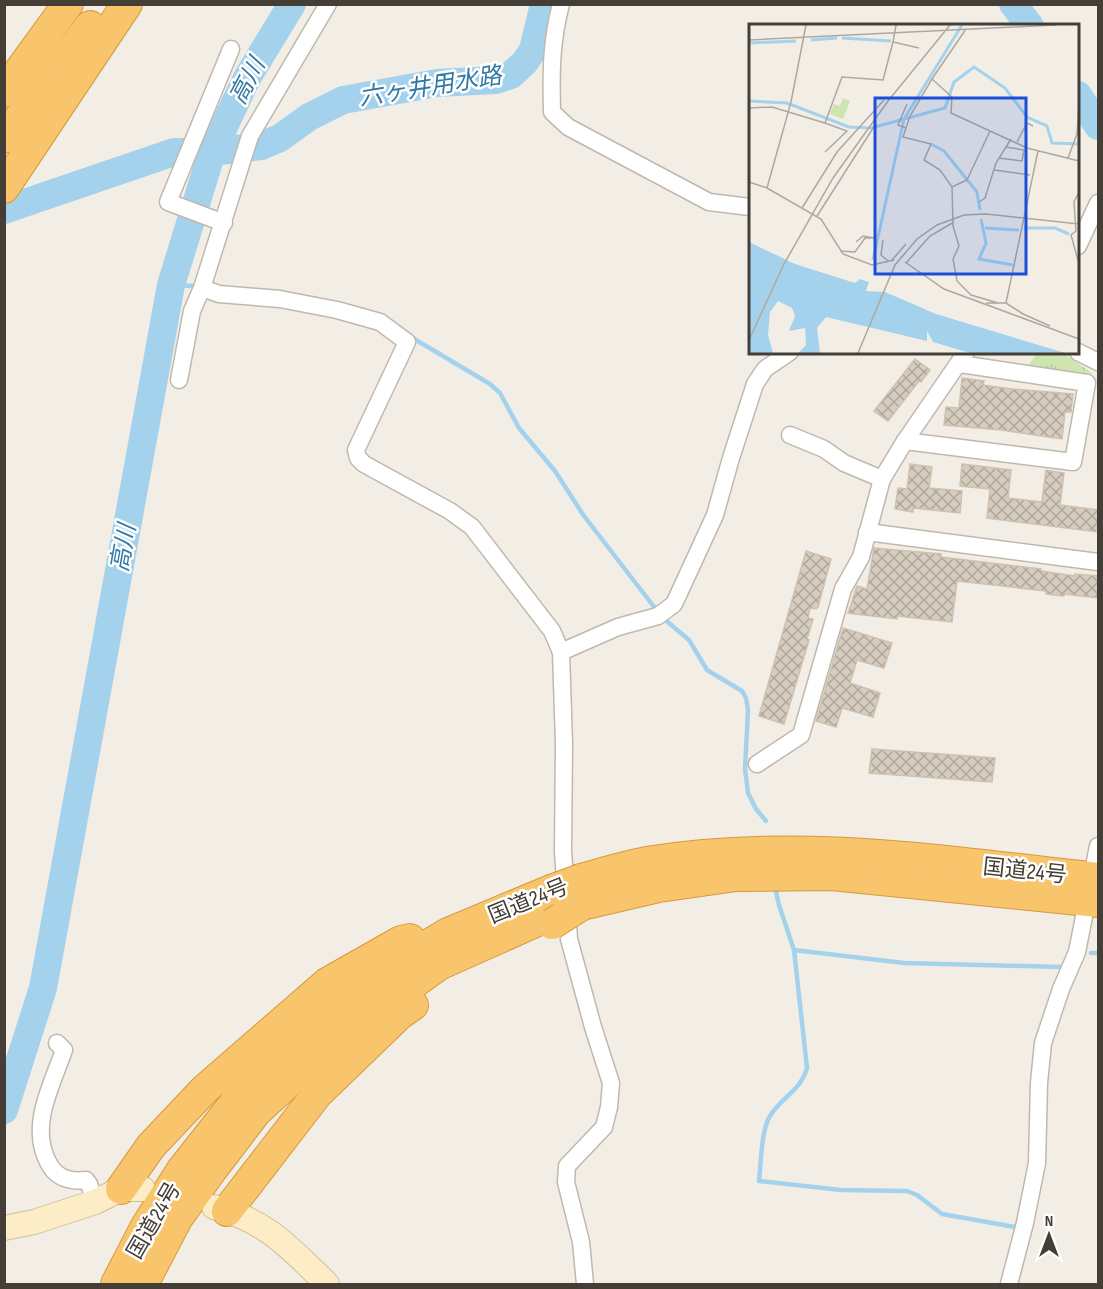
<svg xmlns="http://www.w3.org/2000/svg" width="1103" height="1289" font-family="'Sofia Sans Condensed','Noto Sans JP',sans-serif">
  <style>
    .grass { fill: url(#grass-tufts) }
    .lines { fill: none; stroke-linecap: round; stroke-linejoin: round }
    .stream { stroke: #a4d2ed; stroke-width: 4.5 }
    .river { stroke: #a4d2ed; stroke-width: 28 }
    .building { fill: url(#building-cross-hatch); stroke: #cec1af; stroke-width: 1.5 }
    .street-casing { stroke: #c0b8ac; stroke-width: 19 }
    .secondary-casing { stroke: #d0c098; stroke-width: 26 }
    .highway-casing { stroke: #d7993c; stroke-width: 32 }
    .street { stroke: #fff; stroke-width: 16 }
    .secondary { stroke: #fcedc6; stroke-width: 24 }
    .highway { stroke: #f8c46c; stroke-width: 30 }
    .highway-bridge-casing { stroke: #d7993c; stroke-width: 32; stroke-linecap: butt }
    .highway-bridge { stroke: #f8c46c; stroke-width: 30 }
    .labels { text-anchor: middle; stroke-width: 5; stroke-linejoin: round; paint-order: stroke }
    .street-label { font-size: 22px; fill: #453e36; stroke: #fff }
    .water-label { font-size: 24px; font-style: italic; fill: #3178a4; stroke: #fff }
    .inset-river { fill: none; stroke: #a4d2ed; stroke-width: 3 }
    .inset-road { fill: none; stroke: #ada8a0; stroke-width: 1.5 }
    .view { fill: #1d4ed8; fill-opacity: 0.15; stroke: #1d4ed8; stroke-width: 3 }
    .inset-edge { fill: none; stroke: #453e36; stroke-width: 3 }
  </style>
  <defs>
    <pattern id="grass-tufts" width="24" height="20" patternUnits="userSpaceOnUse" patternTransform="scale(1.5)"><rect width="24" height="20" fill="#cfe5b0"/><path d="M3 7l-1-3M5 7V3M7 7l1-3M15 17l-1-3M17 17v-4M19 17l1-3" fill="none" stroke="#b3c698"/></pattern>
    <pattern id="building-cross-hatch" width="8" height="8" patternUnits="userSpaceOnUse" patternTransform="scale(1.5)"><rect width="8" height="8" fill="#d6ccbf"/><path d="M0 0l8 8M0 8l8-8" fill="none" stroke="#afa79c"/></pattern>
  </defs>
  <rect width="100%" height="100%" fill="#f2eee6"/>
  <path class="grass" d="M1037,353H1063L1093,374L1028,366Z"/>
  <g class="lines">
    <g class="stream">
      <path d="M171,285L194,286"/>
      <path d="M411,337L490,384L500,393L519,428L555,471L584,516L658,612"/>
      <path d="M663,618L689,640L707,670L742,691L746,698L748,710L745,769L748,793L756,809L766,821"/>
      <path d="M775,887L779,905L794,950L807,1068C801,1090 781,1098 770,1116C761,1130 761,1164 759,1181L841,1190L907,1191L917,1195L942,1214L1015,1227"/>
      <path d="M794,950L904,963L1062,967"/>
      <path d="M1091,953H1098"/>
    </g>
    <g class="river">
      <path d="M1013,4L1030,26"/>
      <path d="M1078,95L1098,126"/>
      <path d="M4,210L174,152H212L261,146L280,138L309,117L343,100L437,83L496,80L511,75L525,62L533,50L544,4"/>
      <path d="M4,1110L43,988L171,285L212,152L247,78L292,4"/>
    </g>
  </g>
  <g class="building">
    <path d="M915,359L930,370L921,382L919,381L888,421L874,411Z"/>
    <path d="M962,378L984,381L983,385L1012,389L1073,394L1071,412H1065L1062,439L1001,430L944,425L946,407L959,408Z"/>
    <path d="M910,464L932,467L929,488L962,491L960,513L913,508V512L895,509L898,488L907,489Z"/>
    <path d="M962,464L1011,470L1008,498L1042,502L1046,470L1064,473L1060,505L1098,510V532L987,518L990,489L960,486Z"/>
    <path d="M874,548L941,554V557L1041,569V571L1075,576V574L1098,576V598L1064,594V596L1046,594V591L957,581L952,622L897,616V619L848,613L857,586L867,589Z"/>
    <path d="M806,551L831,559L818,607L816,609L810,608L808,618L813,619L807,639L809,640L784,724L759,716Z"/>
    <path d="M843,628L892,643L884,668L857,660L850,683L880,693L873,717L842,708L836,727L816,721Z"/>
    <path d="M872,749L995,758L992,782L869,773Z"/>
  </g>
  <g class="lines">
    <defs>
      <g id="street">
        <path d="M328,4L250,136L202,288L219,294L280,299L337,310L380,322L407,342L356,450L358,458L364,464L450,511L472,527L552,631L561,652L564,744L563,851L569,939L593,1027L611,1083L609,1107L604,1127L567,1166L566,1182L581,1242L585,1284"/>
        <path d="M561,4C551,42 551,73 552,112L568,127L709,202L750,207"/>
        <path d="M224,223L168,202L231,49"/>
        <path d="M1078,246L1098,203"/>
        <path d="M1078,352L1098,362"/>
        <path d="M179,380L192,311L202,288"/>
        <path d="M790,435L824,449L844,463L882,479"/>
        <path d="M905,441L1073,462L1087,383L960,364"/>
        <path d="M867,532L1098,562"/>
        <path d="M561,652L618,627L658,616L674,604L715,515L731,458L755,384L765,369L790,352"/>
        <path d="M757,764L801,735L843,589L861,557L882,479L905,441L966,352"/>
        <path d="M57,1043L64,1050C52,1085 29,1125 48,1162C56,1178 69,1182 86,1180L89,1184L95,1202"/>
        <path d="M1009,1284L1025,1223L1037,1163L1039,1083L1043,1043L1061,989L1077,952L1098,846"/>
      </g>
      <g id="secondary">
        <path d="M214,1207C267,1221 289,1247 327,1284"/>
        <path d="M4,1228L34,1222L95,1202L121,1189H143"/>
      </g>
      <g id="highway">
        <path d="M4,92L68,4"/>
        <path d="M4,138L90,26"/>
        <path d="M4,188L127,4"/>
        <path d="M581,879C603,873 625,866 647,862C794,837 952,862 1098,878"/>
        <path d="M582,905L659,887L736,876L832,875L1098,902"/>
        <path d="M121,1189L151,1146L205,1089L327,983L401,941L410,939"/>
        <path d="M227,1211L317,1094L400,1014L413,1005"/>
        <path d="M116,1284L146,1226L181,1171L240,1096L306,1032L416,952L448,933L551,890"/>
        <path d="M143,1284L177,1219L211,1171L256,1112L336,1039L439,965L551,915"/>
      </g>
    </defs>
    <use href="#street" class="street-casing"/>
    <use href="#secondary" class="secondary-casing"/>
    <use href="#highway" class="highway-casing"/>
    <use href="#street" class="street"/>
    <use href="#secondary" class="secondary"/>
    <use href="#highway" class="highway"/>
    <defs>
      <g id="highway-bridge">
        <path d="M551,890L581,879"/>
        <path d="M552,924L582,905"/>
      </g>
    </defs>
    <use href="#highway-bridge" class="highway-bridge-casing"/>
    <use href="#highway-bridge" class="highway-bridge"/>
  </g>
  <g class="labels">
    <g class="street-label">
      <text transform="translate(1025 870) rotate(6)" y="8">国道24号</text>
      <text transform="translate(528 900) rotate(-22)" y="8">国道24号</text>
      <text transform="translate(153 1220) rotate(-60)" y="8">国道24号</text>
    </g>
    <g class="water-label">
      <text transform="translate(247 81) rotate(-62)" y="8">高川</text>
      <text transform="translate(430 86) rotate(-9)" y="8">六ヶ井用水路</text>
      <text transform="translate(123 548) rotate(-80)" y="8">高川</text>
    </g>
  </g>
  <g transform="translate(749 24)">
    <rect width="330" height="330" fill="#f2eee6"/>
    <path d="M94,74L101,77L94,95L81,90L85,80L91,82Z" fill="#cfe5b0"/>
    <path d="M0,218L46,240L106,259L111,255L120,258L117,267L136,268L187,290L316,329H221L184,318L178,307V317L77,293L68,304L71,329H49L57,321L56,304L40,307L46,292L43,284L29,277L21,288L19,311L24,329H0Z" fill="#a4d2ed"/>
    <path class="inset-river" d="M93,14L142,17M62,16L88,14M0,19L47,17M0,77L38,79L100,103L122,104L196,84L205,58L225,43L256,64L278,93L298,102L303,119L330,120M182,120L195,127L228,168L231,186M232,195L237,219L230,235L264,241M236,204L270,206M275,204H306L320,210M124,236L155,95L213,1"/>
    <path class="inset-road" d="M147,1L144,18L170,24M217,5L183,55L203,73L202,89L278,124L330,137M0,16L307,1M183,55L161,92L154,113L182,120L175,136L191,146L203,163L204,202L210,222L204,235L208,257L222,271L249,279M0,84L23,83L76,99L93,53L134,56L144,18M157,104L149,101L158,80M268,118L278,99L284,102M76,128L98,107L76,99M250,134L273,137L275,126L257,123M319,134L328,110L330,80M245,146L281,151M0,158L18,164L72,195L94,230L123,241L145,236M203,163L218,156L241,107M18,164L42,78L57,1M330,168L325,178L327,207L322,211L330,240M230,178L236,174L247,139L262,115M53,184L88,128L135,76M68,192L126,101M134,216L132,231L139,237M91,227L106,228L116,214H125L114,212L107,218M143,236L157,220M156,238L195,265L330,315M157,239L181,212L205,198M237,279H257L274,290M257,279L289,127M272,289L301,302M0,316L35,240L84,154L139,77L201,1M109,329L146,241L168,215L188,201L215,191L237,190L330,200"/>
    <path class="view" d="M126,74H277V250H126Z"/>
    <rect width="330" height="330" class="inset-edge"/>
  </g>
  <rect width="1103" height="1289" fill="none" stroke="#453e36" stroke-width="12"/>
  <g transform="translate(1049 1235)" stroke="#ffffff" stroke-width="4.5" paint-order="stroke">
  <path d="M0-4.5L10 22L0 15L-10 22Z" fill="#453e36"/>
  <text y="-9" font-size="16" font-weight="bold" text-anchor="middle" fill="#453e36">N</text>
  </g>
</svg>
